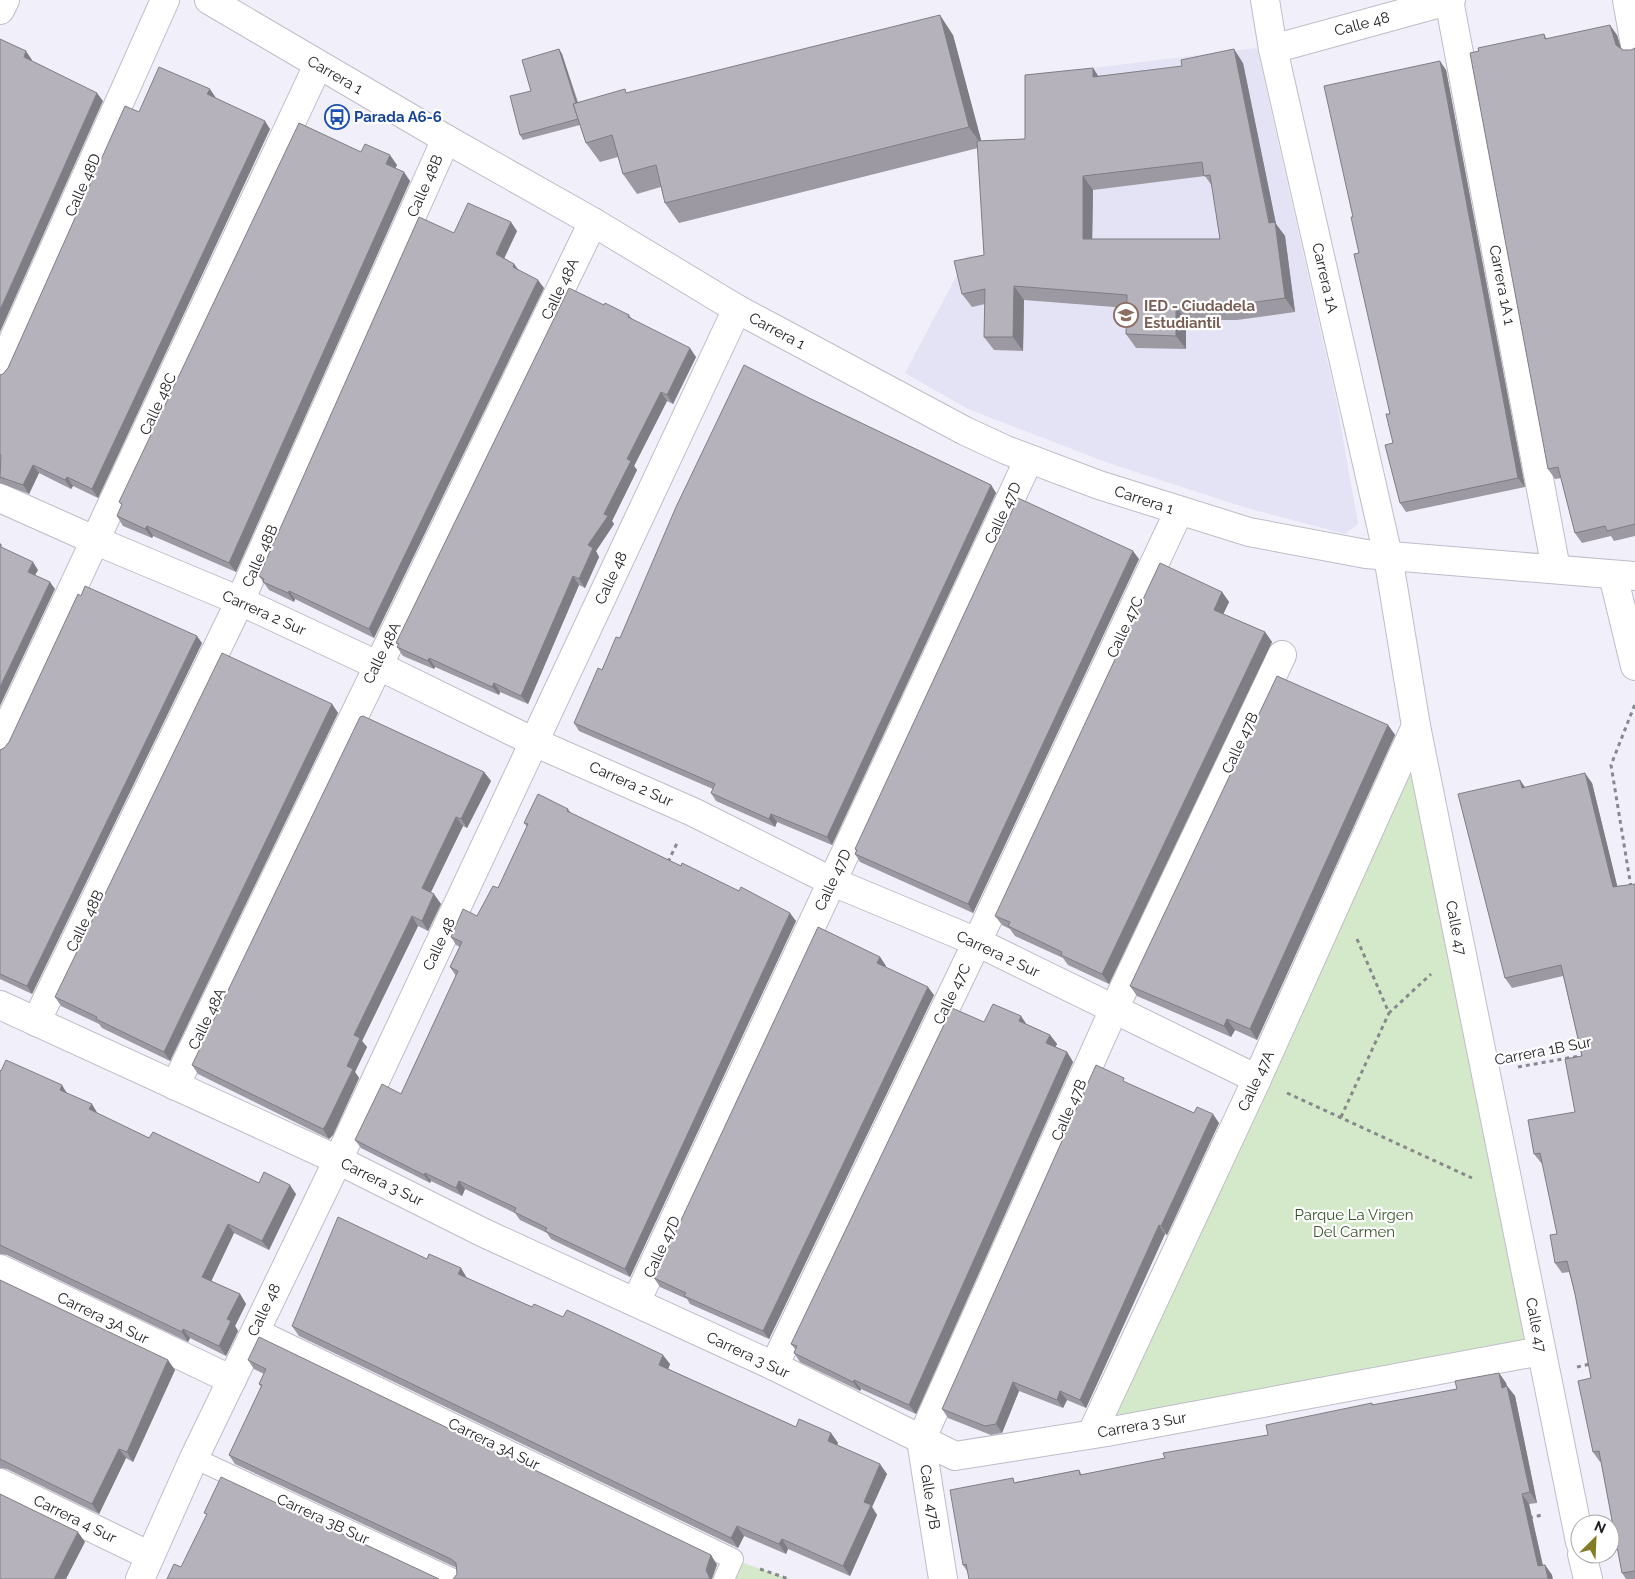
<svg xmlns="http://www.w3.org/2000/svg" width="1635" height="1579" font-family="Raleway,sans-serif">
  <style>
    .built { fill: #e4e3f5 }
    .green { fill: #d3e9c9 }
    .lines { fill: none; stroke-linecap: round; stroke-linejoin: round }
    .service-casing { stroke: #bebdc8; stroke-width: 22 }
    .minor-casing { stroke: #bebdc8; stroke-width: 30 }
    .tertiary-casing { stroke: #bebdc8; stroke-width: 30 }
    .path { stroke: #88888f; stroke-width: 3; stroke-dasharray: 4 4; stroke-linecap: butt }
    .service { stroke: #fff; stroke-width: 20 }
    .minor { stroke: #fff; stroke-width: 28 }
    .tertiary { stroke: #fff; stroke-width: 28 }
    .wall { fill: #9d99a2; fill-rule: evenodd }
    .shaded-wall { fill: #7f7d84 }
    .building { fill: #b6b2bc; stroke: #7f7d84; fill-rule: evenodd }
    .labels { text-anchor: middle; stroke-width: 4.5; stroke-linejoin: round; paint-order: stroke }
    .street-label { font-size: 15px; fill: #222226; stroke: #fff }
    .transit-label { font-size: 15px; font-weight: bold; fill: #164399; stroke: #fff; text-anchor: start }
    .education-label { font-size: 15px; font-weight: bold; fill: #785e54; stroke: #fff; text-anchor: start }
    .park-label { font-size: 15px; fill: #375427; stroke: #fff }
  </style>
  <rect width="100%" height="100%" fill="#f0effa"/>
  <path class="built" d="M1257,48L1337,404L1358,524L1345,534L1247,508L1111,464L968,409L905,373L967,256H1033L984,146L1026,137L1027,76Z"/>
  <g class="green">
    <path d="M1416,729L1529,1344L1097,1425Z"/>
    <path d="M735,1560L789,1579H726Z"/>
  </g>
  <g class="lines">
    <defs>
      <g id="service">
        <path d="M255,1328L733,1559L724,1579"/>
        <path d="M194,1458L453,1579"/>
      </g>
      <g id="minor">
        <path d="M1265,0L1273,49L1388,556L1416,726L1580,1542"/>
        <path d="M1449,0L1556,569"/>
        <path d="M1627,0L1635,45"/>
        <path d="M0,10L5,0"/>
        <path d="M1273,49L1451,0"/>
        <path d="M0,370L165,0"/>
        <path d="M0,498L94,540L240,601L377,665L534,742L693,812L833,882L977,942L1257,1079"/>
        <path d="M1613,575L1635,666"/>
        <path d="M0,743L318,65"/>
        <path d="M0,1005L338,1160L484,1233L774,1366L955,1456L1107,1432L1541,1351"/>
        <path d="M36,1022L240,601L446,139"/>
        <path d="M175,1086L593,222"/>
        <path d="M0,1269L232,1380"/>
        <path d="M636,1302L1029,459"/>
        <path d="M774,1366L977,942L1179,511"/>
        <path d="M1092,1433L1257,1079L1416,726"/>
        <path d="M0,1483L150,1556"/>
        <path d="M1582,1554L1588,1579"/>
        <path d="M140,1579L194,1458L338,1160L737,309"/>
        <path d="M943,1579L921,1440L1114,1009L1282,655"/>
      </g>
      <path id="tertiary" d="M209,0L446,139L593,222L737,309L965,431L1006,450L1099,485L1249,532L1366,554L1635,576"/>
    </defs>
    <use href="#service" class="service-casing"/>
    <use href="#minor" class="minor-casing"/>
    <use href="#tertiary" class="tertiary-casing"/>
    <g class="path">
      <path d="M668,862L678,841"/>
      <path d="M1631,887L1611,765L1635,704"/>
      <path d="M1357,939L1389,1013L1431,974"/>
      <path d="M1518,1067L1585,1055"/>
      <path d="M1287,1093L1472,1178"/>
      <path d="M1341,1117L1389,1013"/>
      <path d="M1577,1367L1590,1364"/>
      <path d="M1529,1518L1542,1515"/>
      <path d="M760,1569L789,1579"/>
    </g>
    <use href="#service" class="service"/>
    <use href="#minor" class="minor"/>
    <use href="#tertiary" class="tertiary"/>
  </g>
  <g class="wall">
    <path d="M1544,34L1547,39L1617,35L1621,48L1623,50H1631L1635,48V536L1614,541L1611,536L1582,543L1575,533L1561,478L1555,479L1548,469Z"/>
    <path d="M953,35L981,141L1025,139L1093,68L1098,76L1243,63L1276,224L1285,236L1295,312L1237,320H1186V349L1136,348L1126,334L1127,308L1024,300L1023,351L994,350L984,337L985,304L972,307L962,294L984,255L978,148L679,223L665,203L661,187L637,194L623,174L618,157L600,162L586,143L580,125L523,140L520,135L531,91L559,49L562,54L578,102ZM1205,176L1212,186L1220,239H1092L1093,190Z"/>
    <path d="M1446,70L1525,487L1406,512L1400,503L1390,414L1353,217Z"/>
    <path d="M215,98L270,129L98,498L73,486L71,489L39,473L29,494L0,483V375L3,374L8,368L139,112Z"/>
    <path d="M361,152L397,165L395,168L410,181L236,572L153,536L152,538L123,526L117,516L122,505L119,502Z"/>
    <path d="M517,231L504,258L514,264L519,271L544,288L374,638L295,599L294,602L269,590L259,576L454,233Z"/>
    <path d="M604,305L629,315L633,320L696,357L673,404L667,401L634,466L637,470L612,521L614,524L596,551L599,557L585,588L579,585L528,704L500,692L499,695L435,667L434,669L403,656L397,647L398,645L396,643Z"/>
    <path d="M809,398L991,485L996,493L832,845L777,822L775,827L716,801L711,793L713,789L579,731L574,723L602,670L620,638Z"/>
    <path d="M1139,559L973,913L860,862L855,854L856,851L855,849Z"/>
    <path d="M1222,592L1229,602L1223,614L1265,632L1272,642L1109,984L1068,965L1063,958L1015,936L1010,929L1002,925L995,916Z"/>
    <path d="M202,643L32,994L0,979V750Z"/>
    <path d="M332,704L338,713L170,1061L102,1028L99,1024L61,1006L55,997Z"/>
    <path d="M1388,725L1395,735L1257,1040L1235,1030L1231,1037L1137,996L1130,986Z"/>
    <path d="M484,772L491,781L467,828L463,826L431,892L441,904L428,931L418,926L362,1041L367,1047L355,1072L359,1078L333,1135L329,1139L198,1074L192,1065Z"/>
    <path d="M1592,783L1617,886L1635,884V1579H1626L1622,1573L1601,1462H1600L1593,1452L1591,1378L1575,1294L1569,1272L1562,1273L1555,1263L1557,1234L1543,1164H1542L1534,1154L1575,1112L1582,1056L1563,976L1512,988L1505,978L1525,787Z"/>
    <path d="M568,809L572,814L796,921L630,1277L551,1239L547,1233L520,1220L515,1213L465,1189L462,1196L431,1181L430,1183L361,1148L355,1140L401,1094L456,976L450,967L460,947L456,945L451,937L477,916L498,888L527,827L524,823Z"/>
    <path d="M880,957L886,966L885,967L934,995L769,1339L690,1304L687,1299L660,1287L654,1278Z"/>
    <path d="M984,1022L1026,1024L1050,1035L1057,1044L1055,1047L1067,1052L1073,1062L916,1414L861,1389L860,1391L800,1362L794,1353L795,1349L791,1344Z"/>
    <path d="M0,1070L67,1093L98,1114L149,1138L259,1183L296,1194L269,1250L234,1233L211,1281L240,1294L246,1304L235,1326L238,1331L226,1356L190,1338L188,1342L7,1255L0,1254Z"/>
    <path d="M1127,1083L1194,1113L1219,1123L1167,1235L1165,1234L1086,1408L1067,1400L1063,1408L1019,1391L1002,1433L991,1435L948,1418L942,1409Z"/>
    <path d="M467,1278L532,1307L670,1364L668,1369L796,1427L831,1433L838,1443L837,1445L887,1474L872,1507L877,1515L850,1576L788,1549L786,1554L744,1536L738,1548L299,1336L292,1326Z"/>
    <path d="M0,1280L175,1370L133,1462L126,1458L99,1514L7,1469L0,1468Z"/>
    <path d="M248,1360L711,1555L717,1565L457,1574V1568L235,1464L229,1455L261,1387L259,1384L264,1374L254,1369Z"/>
    <path d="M1499,1373L1506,1383L1507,1386L1515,1396L1537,1503L1529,1504L1543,1565H1545L1552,1575L967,1571L963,1565L1016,1482L1079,1470L1082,1475L1165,1458L1268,1435L1373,1405L1457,1389Z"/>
  </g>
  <g class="shaded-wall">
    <path d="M940,15L953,35L983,147L969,127Z"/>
    <path d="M1610,25L1617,35L1623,55L1616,45Z"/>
    <path d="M559,49L562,54L584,124L581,118Z"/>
    <path d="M1234,49L1243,63L1276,224L1285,236L1295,312L1285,298Z"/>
    <path d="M26,51L32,60L30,66L24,57Z"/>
    <path d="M1440,61L1446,70L1525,487L1518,478Z"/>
    <path d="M1093,68L1102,82L1093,77Z"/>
    <path d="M210,89L216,98L207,94Z"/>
    <path d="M97,93L103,101L0,332V310Z"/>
    <path d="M265,121L270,129L98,498L92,489Z"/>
    <path d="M390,155L397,165L393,173L386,164Z"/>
    <path d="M404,172L410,181L236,572L229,563Z"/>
    <path d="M1083,176L1093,190L1092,252L1083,239Z"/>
    <path d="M511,222L517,231L502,263L496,254Z"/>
    <path d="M514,264L520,272L513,267Z"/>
    <path d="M538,280L544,288L374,638L369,629Z"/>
    <path d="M1014,286L1024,300L1023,351L1013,337Z"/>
    <path d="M1176,306L1186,320V349L1176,336Z"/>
    <path d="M690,348L696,357L673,404L667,395Z"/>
    <path d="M661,392L667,401L634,466L637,470L612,521L614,524L596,551L599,557L585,588L579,579L588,545L604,514L627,459Z"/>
    <path d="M33,465L39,473L29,494L23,485Z"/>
    <path d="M67,477L73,486L71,489L65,480Z"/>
    <path d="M991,485L996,493L832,845L827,837Z"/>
    <path d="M147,526L153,536L152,538L145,529Z"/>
    <path d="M1133,551L1139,559L973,913L968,904Z"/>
    <path d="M33,562L38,570L33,579L28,572Z"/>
    <path d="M573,576L579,585L528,704L521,696Z"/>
    <path d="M50,582L55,589L0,706V687Z"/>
    <path d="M289,591L295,599L294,602L288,593Z"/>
    <path d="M1222,592L1229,602L1221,619L1214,610Z"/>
    <path d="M1265,632L1272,642L1109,984L1102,974Z"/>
    <path d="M197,636L202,643L32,994L27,986Z"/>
    <path d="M429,658L435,667L434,669L428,661Z"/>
    <path d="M494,683L500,692L499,695L492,687Z"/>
    <path d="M332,704L338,713L170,1061L164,1052Z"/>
    <path d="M1388,725L1395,735L1257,1040L1250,1029Z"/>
    <path d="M484,772L491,781L467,828L461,819Z"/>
    <path d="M1585,773L1592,783L1620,897L1613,887Z"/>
    <path d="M1520,780L1527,790L1522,788Z"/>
    <path d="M771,814L777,822L775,827L769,819Z"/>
    <path d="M456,817L463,826L428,898L422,888Z"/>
    <path d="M434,894L441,904L428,931L422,921Z"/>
    <path d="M790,913L796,921L630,1277L625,1269Z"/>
    <path d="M412,916L418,926L362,1041L367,1047L355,1072L359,1078L333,1135L329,1139L323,1129L354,1035Z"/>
    <path d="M880,957L886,966L883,971L877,963Z"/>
    <path d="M928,987L934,995L769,1339L763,1331Z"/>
    <path d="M1021,1016L1027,1025L1019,1021Z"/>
    <path d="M1227,1019L1235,1030L1231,1037L1224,1026Z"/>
    <path d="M1050,1035L1057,1044L1053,1052L1046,1043Z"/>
    <path d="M1067,1052L1073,1062L916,1414L909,1405Z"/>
    <path d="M62,1085L68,1095L60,1090Z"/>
    <path d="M92,1104L98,1114L89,1109Z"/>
    <path d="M1213,1114L1219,1123L1167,1235L1161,1226Z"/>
    <path d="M425,1173L431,1181L430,1183L424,1175Z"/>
    <path d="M459,1181L465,1189L462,1196L456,1188Z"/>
    <path d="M290,1185L296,1194L269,1250L262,1241Z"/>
    <path d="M228,1224L234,1233L209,1286L202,1277Z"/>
    <path d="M1159,1225L1165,1234L1086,1408L1080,1400Z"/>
    <path d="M461,1268L467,1278L458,1274Z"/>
    <path d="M240,1294L246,1304L235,1326L238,1331L226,1356L219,1346L227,1319Z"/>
    <path d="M183,1329L190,1338L188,1342L182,1332Z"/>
    <path d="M663,1355L670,1364L666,1375L659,1365Z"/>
    <path d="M168,1360L175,1370L133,1462L127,1452Z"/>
    <path d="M1499,1373L1506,1383L1509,1398L1502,1388Z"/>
    <path d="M854,1380L861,1389L860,1391L853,1382Z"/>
    <path d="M1013,1382L1019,1391L1002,1433L996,1424Z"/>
    <path d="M1507,1386L1515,1396L1537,1503L1530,1492Z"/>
    <path d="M1060,1391L1067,1400L1063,1408L1057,1400Z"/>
    <path d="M831,1433L838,1443L835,1450L828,1441Z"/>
    <path d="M119,1449L126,1458L99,1514L92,1504Z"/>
    <path d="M880,1464L887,1474L872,1507L877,1515L850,1576L843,1566L864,1502Z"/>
    <path d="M1522,1494L1529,1504L1545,1576L1538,1566Z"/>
    <path d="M737,1526L744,1536L738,1548L731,1538Z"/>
    <path d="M78,1532L85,1542L66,1579H54Z"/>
    <path d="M782,1539L788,1549L786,1554L779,1544Z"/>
    <path d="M711,1555L717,1565L712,1579H710L706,1570Z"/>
    <path d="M1545,1565L1552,1575L1553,1579H1548Z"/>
  </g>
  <g class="building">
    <path d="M940,15L969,127L665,203L656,165L623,174L612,135L586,143L573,104L625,89L626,93Z"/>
    <path d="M1610,25L1616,45L1623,50H1631L1635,48V524L1607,531L1605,526L1575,533L1558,467L1548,469L1470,53L1479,51L1478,48L1544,34L1545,39Z"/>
    <path d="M0,39L26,51L24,57L97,93L0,310Z"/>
    <path d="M559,49L576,103L573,104L578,119L520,135L510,96L531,91L522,60Z"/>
    <path d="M1234,49L1269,223L1275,222L1285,298L1228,306H1176V336L1126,334L1127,295L1014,286L1013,337H984L985,289L962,294L954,261L984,255L977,141L1025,139V75L1093,68V77L1182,66L1181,60ZM1202,162L1204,176L1210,175L1220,239H1083V176Z"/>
    <path d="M1440,61L1518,478L1400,503L1385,445L1393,443L1386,414H1390L1354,254L1359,253L1351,217H1353L1324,86Z"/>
    <path d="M159,67L210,89L207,94L265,121L92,489L67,477L65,480L33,465L23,485L0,477L1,455H0V375L3,374L8,368L125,106L139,112Z"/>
    <path d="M299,123L361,152L365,144L390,155L386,164L404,172L229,563L147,526L145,529L117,516L122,504L119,502Z"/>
    <path d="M468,203L511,222L496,254L514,264L513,267L538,280L369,629L289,591L288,593L263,582L264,579L259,576L419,217L454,233Z"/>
    <path d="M569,288L604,305L605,303L629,315L628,317L690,348L667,395L661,392L627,459L631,461L604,514L608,516L588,545L593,548L579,579L573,576L521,696L494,683L492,687L429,658L428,661L397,647L399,644L396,643Z"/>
    <path d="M744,365L809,398L991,485L827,837L771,814L769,819L711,793L715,784L574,723L598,668L602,670L616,637L620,638L676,507Z"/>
    <path d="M1018,498L1133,551L968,904L855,854L857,850L855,849Z"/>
    <path d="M0,544H1V547L33,562L28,572L50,582L0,687Z"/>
    <path d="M1160,563L1222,592L1214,610L1265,632L1102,974L1061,955L1062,952L1008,926L1010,922L995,916Z"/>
    <path d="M85,586L197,636L27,986L0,974V750L4,748L9,742L78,594L81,596Z"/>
    <path d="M222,653L332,704L164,1052L96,1019L97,1017L55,997Z"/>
    <path d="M1277,676L1388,725L1250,1029L1227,1019L1224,1026L1130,986Z"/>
    <path d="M363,716L484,772L461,819L456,817L422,888L434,894L422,921L412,916L354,1035L360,1038L347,1066L353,1069L326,1125L323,1129L192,1065L360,717Z"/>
    <path d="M1585,773L1613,887L1635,884V1571L1622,1573L1599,1451L1593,1452L1578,1381L1591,1378L1575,1294L1567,1261L1555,1263L1550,1235L1557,1234L1540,1153L1534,1154L1528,1120L1575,1112L1565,1059L1582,1056L1561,965L1505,978L1458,794L1520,780L1522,788Z"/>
    <path d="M538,794L568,809L567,811L681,866L682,863L739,891L741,887L790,913L625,1269L545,1231L547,1228L514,1212L516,1208L459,1181L456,1188L425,1173L424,1175L355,1140L382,1084L401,1094L458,971L450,967L462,942L451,937L463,909L477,916L493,886L498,888L528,824L524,823Z"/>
    <path d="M818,927L880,957L877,963L928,987L763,1331L684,1296L686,1293L654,1278Z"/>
    <path d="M993,1004L1021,1016L1019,1021L1050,1035L1046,1043L1067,1052L909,1405L854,1380L853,1382L794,1353L797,1346L791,1344L952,1008L984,1022Z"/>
    <path d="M6,1060L62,1085L60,1090L92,1104L89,1109L149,1138L153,1132L259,1183L264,1172L290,1185L262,1241L228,1224L202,1277L240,1294L227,1319L231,1321L219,1346L183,1329L182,1332L0,1245V1070L1,1071Z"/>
    <path d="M1096,1065L1124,1078L1123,1081L1194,1113L1197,1107L1213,1114L1161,1226L1159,1225L1080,1400L1060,1391L1057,1400L1013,1382L996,1424L985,1426L942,1409Z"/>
    <path d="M338,1217L427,1259L429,1254L461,1268L458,1274L532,1307L534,1304L563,1317L567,1310L604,1327L663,1355L659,1365L796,1427L799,1419L831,1433L828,1441L880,1464L864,1502L871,1505L843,1566L782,1539L779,1544L737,1526L731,1538L292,1326Z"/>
    <path d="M0,1280L168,1360L127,1452L119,1449L92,1504L0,1459Z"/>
    <path d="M259,1337L711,1555L706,1570L710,1579H453L457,1574L456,1563L451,1559L229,1455L262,1385L259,1384L266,1369L248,1360Z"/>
    <path d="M1499,1373L1502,1388L1507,1386L1530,1492L1522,1494L1538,1566L1545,1565L1548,1579H969L966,1564L963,1565L950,1490L1013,1478L1014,1483L1079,1470L1080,1475L1165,1458L1163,1453L1268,1435L1266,1425L1372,1403V1405L1457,1389L1455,1381Z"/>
    <path d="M221,1477L439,1579H167L174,1564L181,1567L207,1514L204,1513Z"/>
    <path d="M0,1494L78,1532L54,1579H0Z"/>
  </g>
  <defs>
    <symbol id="bus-ring" viewBox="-11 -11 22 22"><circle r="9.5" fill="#fff" stroke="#1a4fb4" stroke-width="1.5"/><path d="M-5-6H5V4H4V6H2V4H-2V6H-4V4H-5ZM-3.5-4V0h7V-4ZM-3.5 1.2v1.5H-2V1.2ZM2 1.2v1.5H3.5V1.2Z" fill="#1a4fb4"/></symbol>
    <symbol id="school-ring" viewBox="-11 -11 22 22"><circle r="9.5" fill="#fff" stroke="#8d6e63" stroke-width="1.5"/><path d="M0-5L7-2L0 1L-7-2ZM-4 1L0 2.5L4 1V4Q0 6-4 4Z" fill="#8d6e63"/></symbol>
  </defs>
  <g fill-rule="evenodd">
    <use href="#bus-ring" x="323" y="103" width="28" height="28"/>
    <use href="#school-ring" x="1112" y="301" width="28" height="28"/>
  </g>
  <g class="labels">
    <g class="street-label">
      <text transform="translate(1362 24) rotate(-15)" y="5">Calle 48</text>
      <text transform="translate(335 75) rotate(30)" y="5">Carrera 1</text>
      <text transform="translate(83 185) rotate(-66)" y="5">Calle 48D</text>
      <text transform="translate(425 186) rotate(-66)" y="5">Calle 48B</text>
      <text transform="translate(1325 278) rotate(77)" y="5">Carrera 1A</text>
      <text transform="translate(1502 285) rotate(79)" y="5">Carrera 1A 1</text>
      <text transform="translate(560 289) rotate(-64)" y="5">Calle 48A</text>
      <text transform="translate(777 331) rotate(28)" y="5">Carrera 1</text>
      <text transform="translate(158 404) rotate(-65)" y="5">Calle 48C</text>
      <text transform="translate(1144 500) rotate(18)" y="5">Carrera 1</text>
      <text transform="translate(1003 513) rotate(-65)" y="5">Calle 47D</text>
      <text transform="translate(260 556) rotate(-66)" y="5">Calle 48B</text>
      <text transform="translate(611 578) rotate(-65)" y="5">Calle 48</text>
      <text transform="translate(264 613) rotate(24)" y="5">Carrera 2 Sur</text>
      <text transform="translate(1125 627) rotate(-65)" y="5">Calle 47C</text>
      <text transform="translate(382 653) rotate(-64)" y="5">Calle 48A</text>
      <text transform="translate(1240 743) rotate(-65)" y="5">Calle 47B</text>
      <text transform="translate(631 784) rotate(24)" y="5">Carrera 2 Sur</text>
      <text transform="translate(833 880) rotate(-65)" y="5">Calle 47D</text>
      <text transform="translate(85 921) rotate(-64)" y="5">Calle 48B</text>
      <text transform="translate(1456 928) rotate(79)" y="5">Calle 47</text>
      <text transform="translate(439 944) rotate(-65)" y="5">Calle 48</text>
      <text transform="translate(998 954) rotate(25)" y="5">Carrera 2 Sur</text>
      <text transform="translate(952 994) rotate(-64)" y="5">Calle 47C</text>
      <text transform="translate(207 1019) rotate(-64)" y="5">Calle 48A</text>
      <text transform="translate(1543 1051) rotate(-11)" y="5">Carrera 1B Sur</text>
      <text transform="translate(1256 1081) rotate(-65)" y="5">Calle 47A</text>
      <text transform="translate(1069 1110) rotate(-66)" y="5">Calle 47B</text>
      <text transform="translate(382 1182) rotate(26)" y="5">Carrera 3 Sur</text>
      <text transform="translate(662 1247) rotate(-65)" y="5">Calle 47D</text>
      <text transform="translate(264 1310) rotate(-64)" y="5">Calle 48</text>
      <text transform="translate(103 1318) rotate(26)" y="5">Carrera 3A Sur</text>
      <text transform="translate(1536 1325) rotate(79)" y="5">Calle 47</text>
      <text transform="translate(748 1355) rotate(25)" y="5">Carrera 3 Sur</text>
      <text transform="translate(1142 1425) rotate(-10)" y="5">Carrera 3 Sur</text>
      <text transform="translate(494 1444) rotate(26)" y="5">Carrera 3A Sur</text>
      <text transform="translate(930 1497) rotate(81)" y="5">Calle 47B</text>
      <text transform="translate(75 1519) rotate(26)" y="5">Carrera 4 Sur</text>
      <text transform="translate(323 1519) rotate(25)" y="5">Carrera 3B Sur</text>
    </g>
    <g class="transit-label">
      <text x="354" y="122">Parada A6-6</text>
    </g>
    <g class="education-label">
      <text x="1144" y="311">IED - Ciudadela<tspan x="1144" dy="17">Estudiantil</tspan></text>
    </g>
    <g class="park-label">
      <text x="1354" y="1220">Parque La Virgen<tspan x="1354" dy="17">Del Carmen</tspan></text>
    </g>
  </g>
  <g transform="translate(1595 1539) rotate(24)"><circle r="24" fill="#ffffff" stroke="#a7a7a8"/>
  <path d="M0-4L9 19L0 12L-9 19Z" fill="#827d24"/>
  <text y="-8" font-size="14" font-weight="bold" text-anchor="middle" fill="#222226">N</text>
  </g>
</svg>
